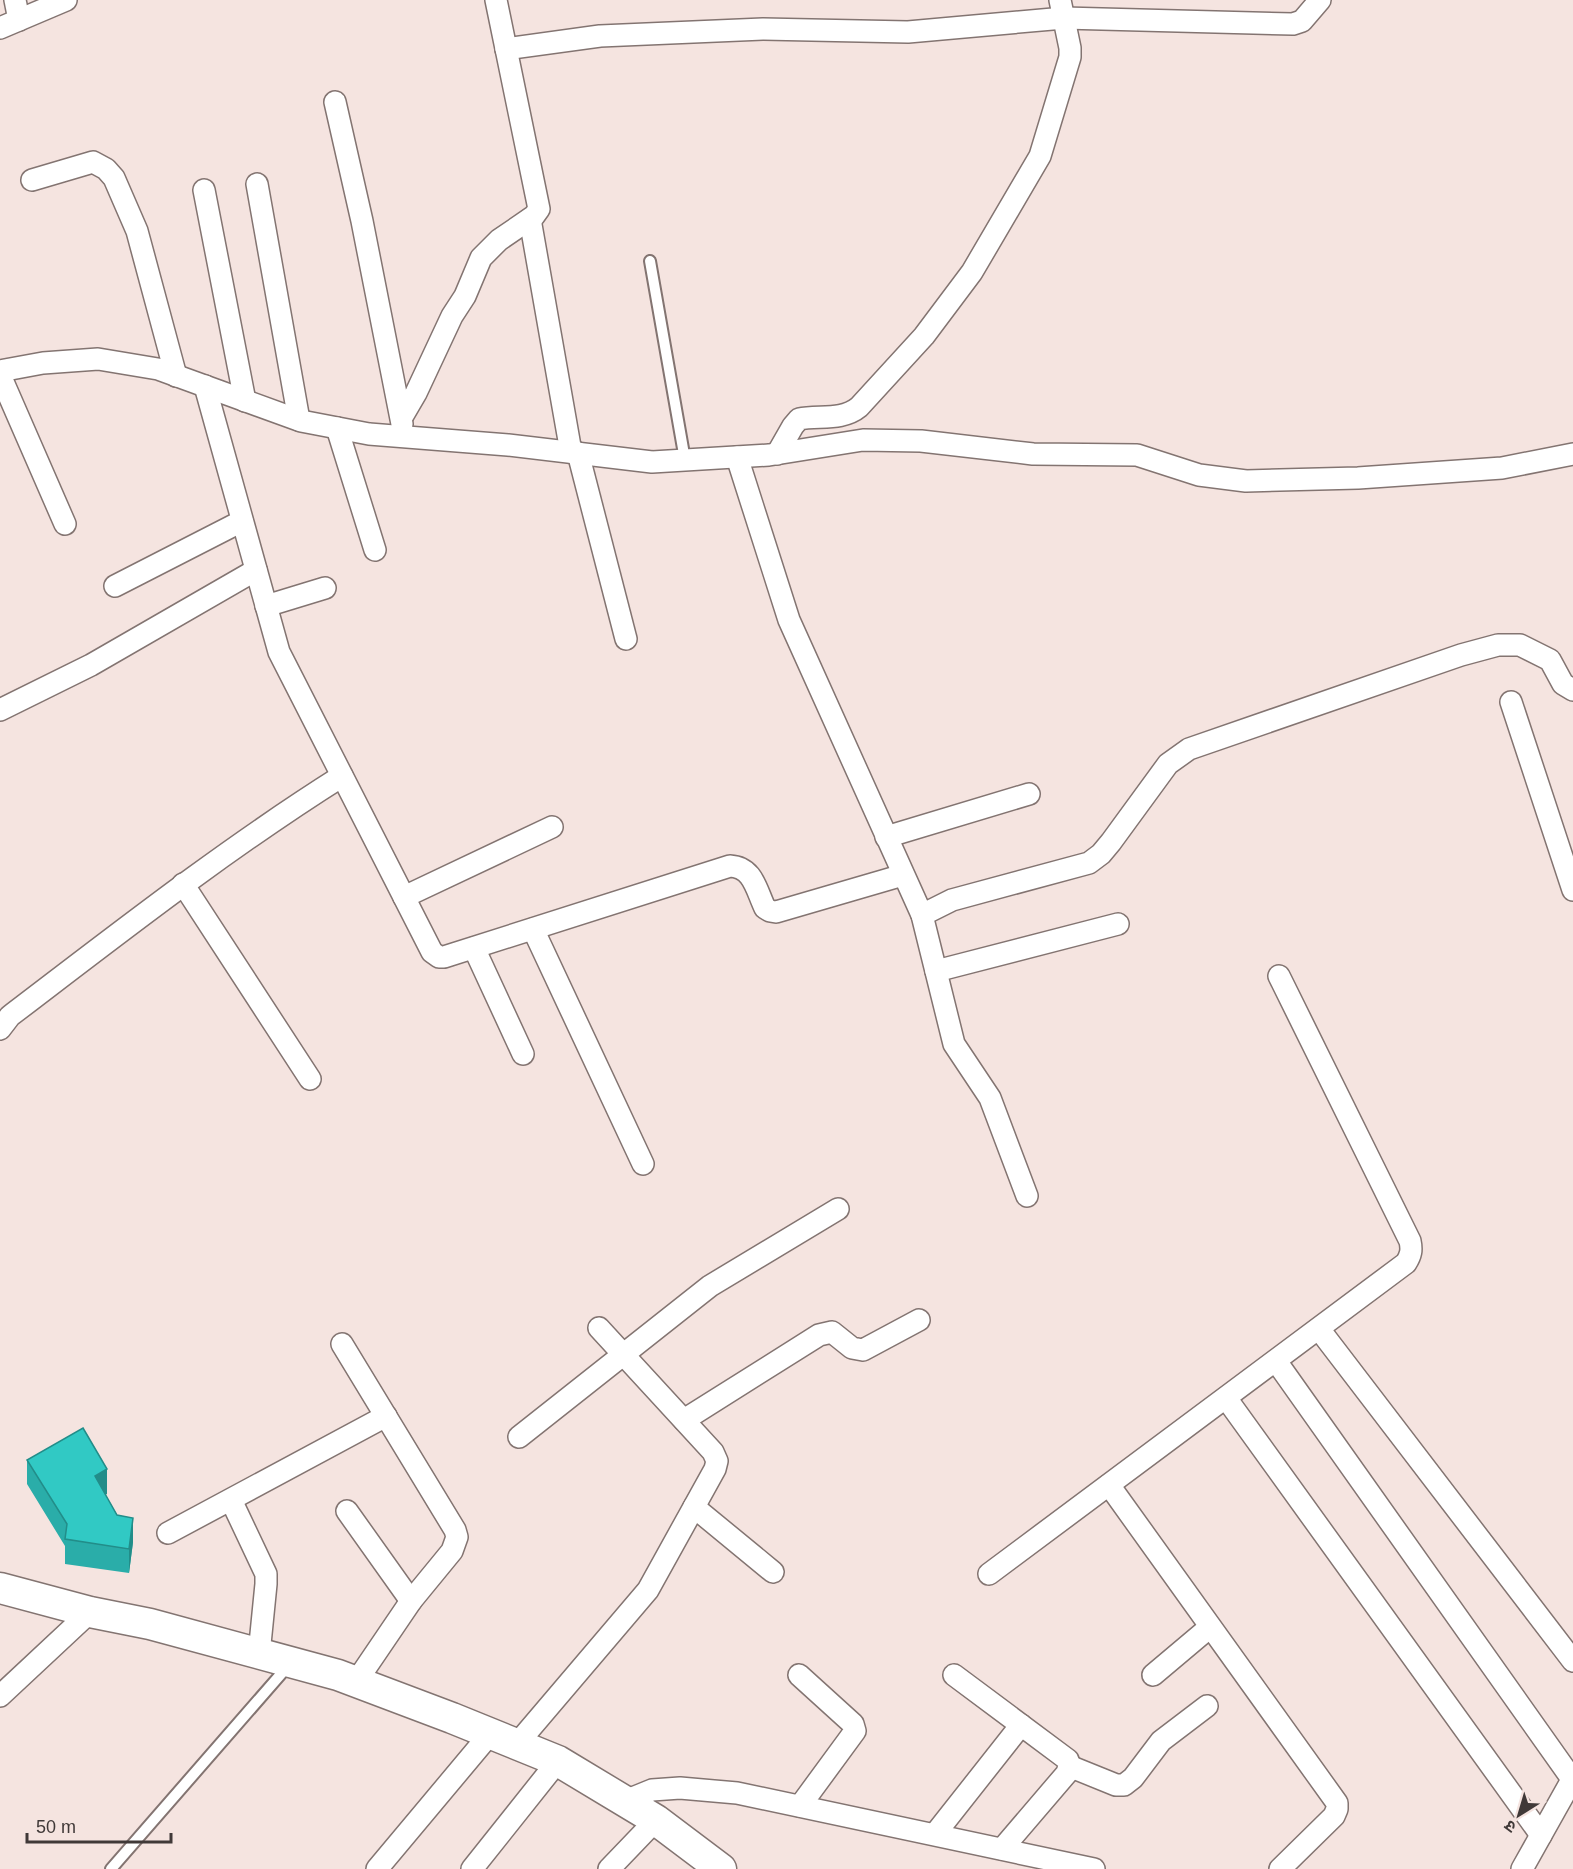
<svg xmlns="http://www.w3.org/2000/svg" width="1573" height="1869" font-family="Arial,'Noto Sans Devanagari',sans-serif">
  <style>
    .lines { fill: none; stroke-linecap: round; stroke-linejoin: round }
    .lane-casing { stroke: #837471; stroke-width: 14 }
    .street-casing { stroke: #837471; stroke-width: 24 }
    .secondary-casing { stroke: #837471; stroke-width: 33 }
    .lane { stroke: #fff; stroke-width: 10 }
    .street { stroke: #fff; stroke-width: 21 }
    .secondary { stroke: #fff; stroke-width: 30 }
    .wall { fill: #2aada9 }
    .shaded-wall { fill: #228d89 }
    .building { fill: #31c9c4; stroke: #228d89; stroke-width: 1.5 }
  </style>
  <rect width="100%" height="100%" fill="#f5e4e0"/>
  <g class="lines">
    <defs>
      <g id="lane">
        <path d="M650,261L685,460"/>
        <path d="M111,1869L288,1666"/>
      </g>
      <g id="street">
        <path d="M15,0L19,20"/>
        <path d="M0,28L66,0"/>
        <path d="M506,49L600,36L763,29L908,32L1064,18L1293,24L1302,21L1320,0"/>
        <path d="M335,102L362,221L402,424"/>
        <path d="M32,180L93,162L106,169L114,178L137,231L176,376"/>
        <path d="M257,184L299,420"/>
        <path d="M204,190L245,401"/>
        <path d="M530,219L571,452"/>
        <path d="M0,371L43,363L98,359L158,369L301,421L369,434L508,445L652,462L769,455L863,440L921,441L1033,454L1137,455L1199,475L1246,481L1358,478L1502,468L1573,454"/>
        <path d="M0,375L65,524"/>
        <path d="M205,386L279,652L432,952L439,957H444L730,866C753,867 756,889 765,908L770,911L776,912L903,875"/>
        <path d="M402,417L416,393L452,316L465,296L481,258L499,240L534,216L539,209L496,0"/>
        <path d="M337,428L375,550"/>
        <path d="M578,453L626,639"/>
        <path d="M777,454L793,426L799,419C819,415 842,421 859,407L924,336L972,272L1040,156L1070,57V48L1060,0"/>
        <path d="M737,457L789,620L922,915L954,1044L990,1098L1027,1196"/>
        <path d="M115,586L242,521"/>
        <path d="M266,606L325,588"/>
        <path d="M1511,702L1573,890"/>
        <path d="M0,710L91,665L256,570"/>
        <path d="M886,837L1029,794"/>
        <path d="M183,884L310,1079"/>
        <path d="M404,897L552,827"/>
        <path d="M922,915L952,900L1089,863L1101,854L1111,842L1168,764L1189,749L1461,655L1498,645H1520L1550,660L1563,684L1573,690"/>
        <path d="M533,929L643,1164"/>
        <path d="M474,948L523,1054"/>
        <path d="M936,971L1118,924"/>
        <path d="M0,1029L10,1016C119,933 226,849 342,776"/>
        <path d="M1319,1329L1573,1661"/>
        <path d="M342,1344L455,1530L457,1537L452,1551L411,1601L356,1682"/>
        <path d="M1276,1361L1572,1779"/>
        <path d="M1226,1398L1541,1835"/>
        <path d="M684,1420L819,1335L832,1332L852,1348L863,1350L919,1320"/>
        <path d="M519,1437L710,1286L838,1209"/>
        <path d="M1109,1485L1337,1803V1809L1334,1816L1280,1869"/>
        <path d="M231,1500L266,1574V1584L259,1654"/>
        <path d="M694,1507L773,1572"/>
        <path d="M347,1511L411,1601"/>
        <path d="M168,1533L386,1416"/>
        <path d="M989,1574L1406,1263C1411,1255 1412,1250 1410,1241L1279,976"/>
        <path d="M799,1675L853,1724L855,1731L800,1806"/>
        <path d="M954,1675L1068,1760L1069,1766L1067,1773L1002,1849"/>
        <path d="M1153,1675L1210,1627"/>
        <path d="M0,1696L90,1612"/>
        <path d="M517,1744L648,1590L715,1469L717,1461L713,1452L599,1328"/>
        <path d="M1069,1766L1116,1785H1124L1133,1778L1161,1741L1207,1706"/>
        <path d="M625,1801L652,1790L680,1788L737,1793L1094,1869"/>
        <path d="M935,1834L1021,1725"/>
        <path d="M377,1869L490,1734"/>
        <path d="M472,1869L558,1761"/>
        <path d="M609,1869L656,1820"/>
        <path d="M1522,1869L1573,1778"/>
      </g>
      <path id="secondary" d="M0,1588L90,1612L150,1624L338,1675L452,1718L558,1761L656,1820L721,1869"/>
    </defs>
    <use href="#lane" class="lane-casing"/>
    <use href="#street" class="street-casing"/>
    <use href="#secondary" class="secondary-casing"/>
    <use href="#lane" class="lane"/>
    <use href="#street" class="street"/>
    <use href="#secondary" class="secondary"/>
  </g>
  <path class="wall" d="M27,1460L107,1494H105L133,1542L129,1573L65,1564V1546L27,1484Z"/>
  <g class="shaded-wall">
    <path d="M107,1469V1494L95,1500V1476Z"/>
    <path d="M133,1518V1542L129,1573V1549Z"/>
  </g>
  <path class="building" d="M83,1428L107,1469L95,1476L117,1515L133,1518L129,1549L65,1539L67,1524L27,1460Z"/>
  <g transform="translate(1519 1815) rotate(217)" stroke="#f5e4e0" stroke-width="4.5" paint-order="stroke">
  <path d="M0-4.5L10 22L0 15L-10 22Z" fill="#403938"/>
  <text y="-9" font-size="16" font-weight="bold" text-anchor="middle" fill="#403938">उ</text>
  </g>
  <path d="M27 1833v9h144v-9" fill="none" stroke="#403938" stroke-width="3"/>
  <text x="36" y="1833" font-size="18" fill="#403938" stroke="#f5e4e0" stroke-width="4.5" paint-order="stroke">50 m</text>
</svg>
